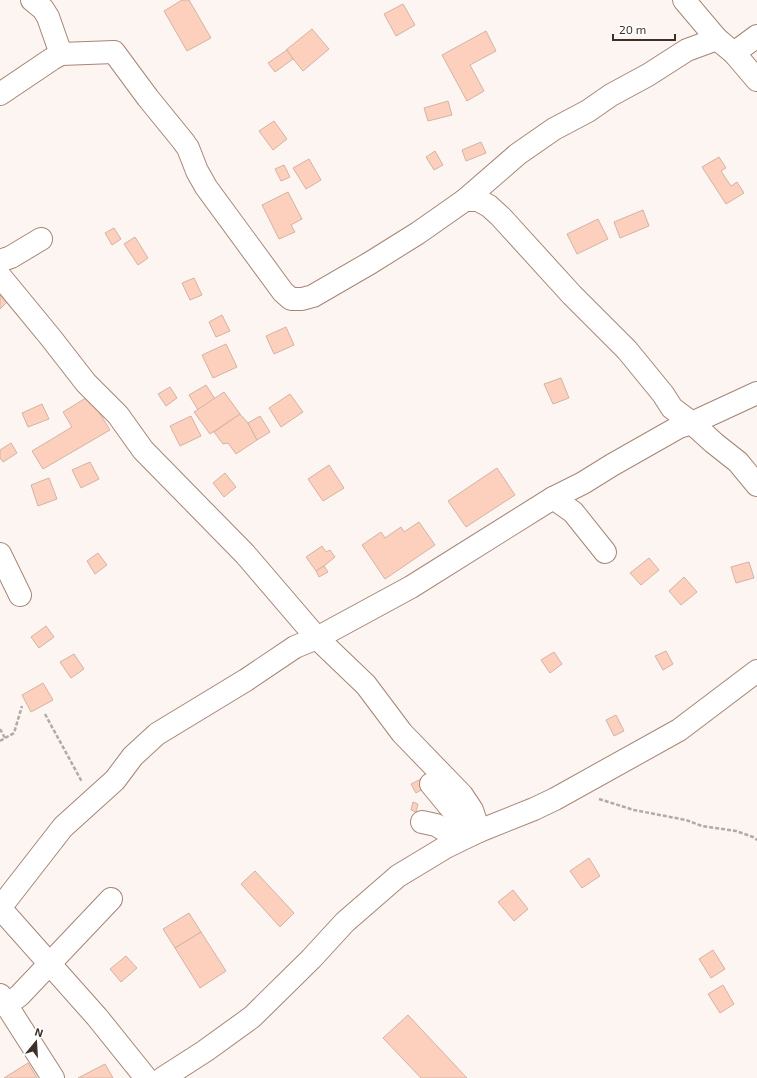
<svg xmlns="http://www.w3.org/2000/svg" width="757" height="1078" font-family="'Exo 2',sans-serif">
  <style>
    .building { fill: #fcd0bc; stroke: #d4b3a4 }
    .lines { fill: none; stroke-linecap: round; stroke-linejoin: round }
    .minor-casing { stroke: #a58677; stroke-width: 24 }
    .path { stroke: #b3aaa5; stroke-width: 2.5; stroke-dasharray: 4 2; stroke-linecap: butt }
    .minor { stroke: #fff; stroke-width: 22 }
  </style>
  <rect width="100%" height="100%" fill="#fcf5f1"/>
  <g class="building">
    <path d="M182,0H189L211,38L187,51L164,11Z"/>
    <path d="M403,4L415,25L396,36L384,14Z"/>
    <path d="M312,29L329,49L303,71L286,50Z"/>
    <path d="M486,31L496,51L470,65L484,91L467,101L442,55Z"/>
    <path d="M287,50L293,59L275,72L268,63Z"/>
    <path d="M448,101L452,115L428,121L424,108Z"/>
    <path d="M274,121L287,139L273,150L259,131Z"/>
    <path d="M481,142L486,153L466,161L462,150Z"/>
    <path d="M435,151L443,165L434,170L426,157Z"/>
    <path d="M719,157L726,168L721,171L731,186L737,182L744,193L726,204L702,167Z"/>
    <path d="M309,159L321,180L306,189L293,168Z"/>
    <path d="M284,165L290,177L281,181L275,169Z"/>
    <path d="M288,192L302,219L291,225L295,232L279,239L262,205Z"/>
    <path d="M643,210L649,226L620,238L614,222Z"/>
    <path d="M598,219L608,239L577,254L567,234Z"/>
    <path d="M114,228L121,239L112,245L105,233Z"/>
    <path d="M135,237L148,258L138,265L124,244Z"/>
    <path d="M194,278L202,295L190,300L182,283Z"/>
    <path d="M0,291L9,300L0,309Z"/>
    <path d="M222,315L230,331L216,337L209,322Z"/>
    <path d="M286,327L294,345L274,354L266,336Z"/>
    <path d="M226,344L237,367L213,378L202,355Z"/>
    <path d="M561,378L569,398L553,404L544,384Z"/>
    <path d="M206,385L215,399L198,410L189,395Z"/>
    <path d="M170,387L177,398L166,406L158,394Z"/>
    <path d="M224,392L240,414L210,434L194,412Z"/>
    <path d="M290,394L303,412L281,427L269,408Z"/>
    <path d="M89,396L110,430L43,469L32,451L72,427L63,412Z"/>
    <path d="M42,404L49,419L28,427L22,413Z"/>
    <path d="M240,414L248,423L257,440L236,454L228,443L223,444L214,432Z"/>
    <path d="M191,416L201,436L180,446L170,426Z"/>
    <path d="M260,416L270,432L257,440L248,423Z"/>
    <path d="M11,443L17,453L3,462L0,458V450Z"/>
    <path d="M90,462L99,479L81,488L72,470Z"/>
    <path d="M329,465L344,488L323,501L308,479Z"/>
    <path d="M497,468L515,495L466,527L448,501Z"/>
    <path d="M225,473L236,487L224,497L213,483Z"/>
    <path d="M49,478L57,499L38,506L31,485Z"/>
    <path d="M419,522L435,545L385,579L362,545L381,532L385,538L401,527L404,532Z"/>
    <path d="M322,546L326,552L330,550L335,557L324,566L316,571L306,557Z"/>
    <path d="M98,553L107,565L95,574L87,561Z"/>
    <path d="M649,558L659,570L641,585L630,573Z"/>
    <path d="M749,562L754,578L736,583L731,567Z"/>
    <path d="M324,566L328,572L319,577L316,571Z"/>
    <path d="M684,577L697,592L681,605L669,591Z"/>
    <path d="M46,626L54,637L39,648L31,637Z"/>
    <path d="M666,651L673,664L663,670L655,656Z"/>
    <path d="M554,652L562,664L550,673L541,660Z"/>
    <path d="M74,654L84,669L71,678L60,662Z"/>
    <path d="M43,683L53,700L31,712L22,695Z"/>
    <path d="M616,715L624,731L614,736L606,720Z"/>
    <path d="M421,779L426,787L416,793L411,784Z"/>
    <path d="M413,802L418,804L416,812L411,810Z"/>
    <path d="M589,858L600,876L582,888L570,871Z"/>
    <path d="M255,871L294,913L280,927L241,884Z"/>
    <path d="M513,890L528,909L514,921L498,902Z"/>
    <path d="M189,913L201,932L175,948L163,929Z"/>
    <path d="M201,932L226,971L200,988L175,948Z"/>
    <path d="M713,950L725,969L711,978L699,959Z"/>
    <path d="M126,956L137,968L121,982L110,969Z"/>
    <path d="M723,985L734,1004L720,1013L708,994Z"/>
    <path d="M408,1015L467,1078H421L383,1038Z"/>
    <path d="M28,1063L37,1078H4Z"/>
    <path d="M105,1064L113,1078H78Z"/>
  </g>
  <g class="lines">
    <defs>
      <g id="minor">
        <path d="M32,0L43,9L48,17L61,54L114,52L148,98L183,141L188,148L197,171L206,187L283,292L291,299H302L313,296L370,263L418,233L465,200H478L489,206L501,217L572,295L627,350L663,394L672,408L692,423L714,443L738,462L757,485"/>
        <path d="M684,0L717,39L734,53L757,80"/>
        <path d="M734,53L757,36"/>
        <path d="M0,94L52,59L61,54"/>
        <path d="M465,200L518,154L554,129L588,111L611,95L648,75L687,50L717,39"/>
        <path d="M0,261L11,257L41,239"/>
        <path d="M0,276L51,338L86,383L118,415L143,450L245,554L317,638L366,685L402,733L462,795L472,810L479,831"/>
        <path d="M553,498L573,512L605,552"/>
        <path d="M0,554L20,595"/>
        <path d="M431,784L472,834"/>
        <path d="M422,822L436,825L446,831L472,834"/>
        <path d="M0,908L63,827L115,780L133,756L157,734L246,680L295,647L317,638L411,587L553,498L583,483L612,465L679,427L692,423L757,393"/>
        <path d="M0,908L97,1017L146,1078"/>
        <path d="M0,995L53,1078"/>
        <path d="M6,1005L19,996L111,899"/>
        <path d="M163,1078L205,1051L252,1017L311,959L345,922L398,876L446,847L479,831L534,809L555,799L679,730L757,671"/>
      </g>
    </defs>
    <use href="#minor" class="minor-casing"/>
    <g class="path">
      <path d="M45,714L82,782"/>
      <path d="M0,729L5,738"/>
      <path d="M0,741L14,733L22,706"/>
      <path d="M599,799L634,810L686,820L702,826L736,831L753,837L757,840"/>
    </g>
    <use href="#minor" class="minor"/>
  </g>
  <g transform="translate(36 1042) rotate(18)" stroke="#ffffff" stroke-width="3" paint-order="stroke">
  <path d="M0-3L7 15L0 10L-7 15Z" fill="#3d3029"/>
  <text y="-6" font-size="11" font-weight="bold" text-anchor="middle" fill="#3d3029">N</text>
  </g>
  <path d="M613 34v6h62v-6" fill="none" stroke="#3d3029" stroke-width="2"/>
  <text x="619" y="34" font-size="12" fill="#3d3029" stroke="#ffffff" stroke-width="3" paint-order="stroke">20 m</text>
</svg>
